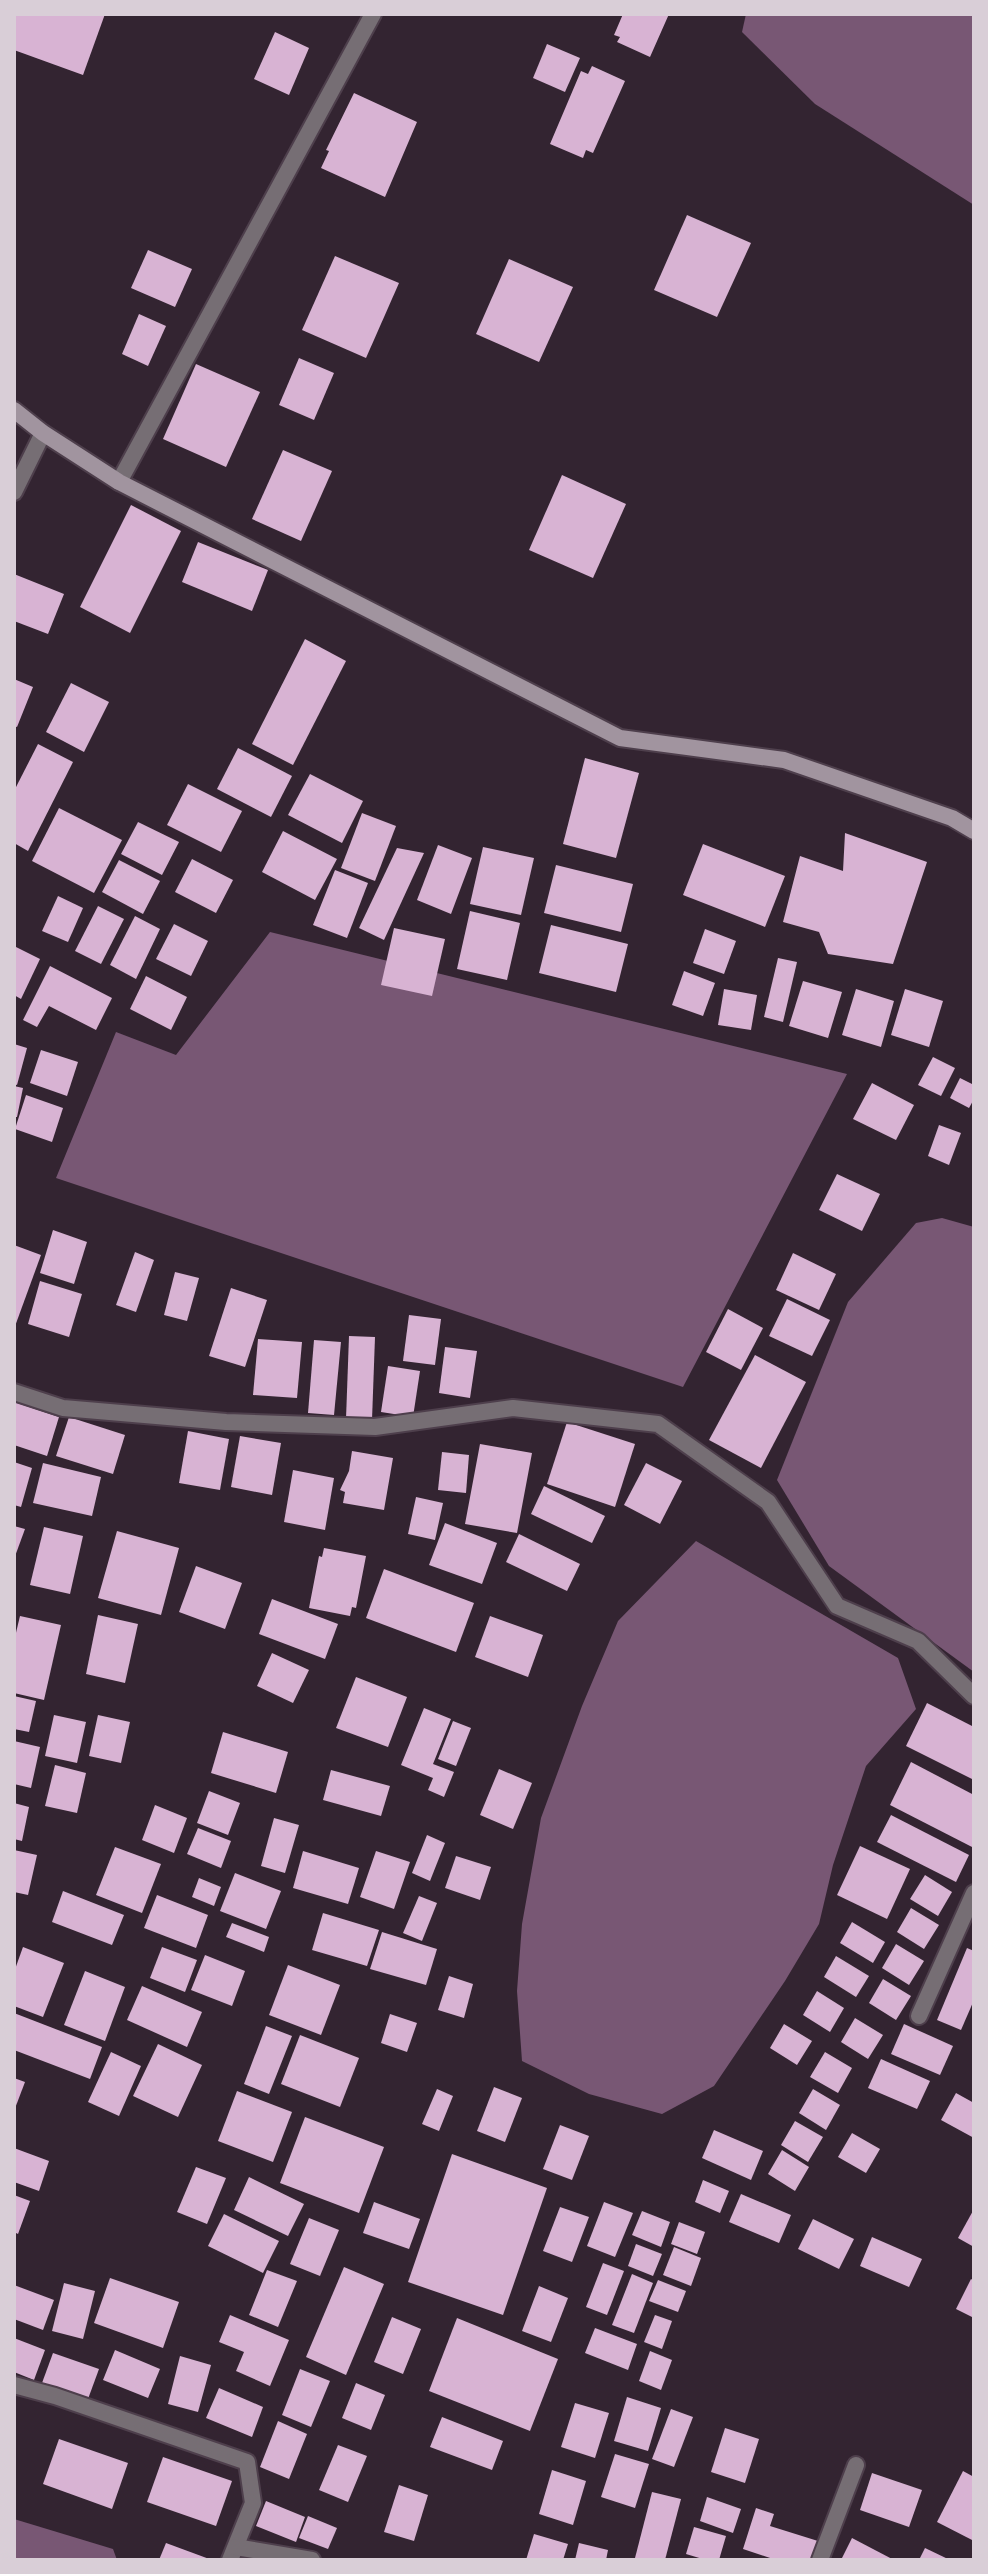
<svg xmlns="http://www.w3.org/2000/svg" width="988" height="2574" font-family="'Alegreya Sans',sans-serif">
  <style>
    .water { fill: #785774 }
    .building { fill: #d8b3d3 }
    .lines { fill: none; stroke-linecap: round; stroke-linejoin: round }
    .street-casing { stroke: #4e3f4c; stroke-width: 20 }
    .secondary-casing { stroke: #4e3f4c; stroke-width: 20 }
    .street { stroke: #766e74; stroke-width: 16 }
    .secondary { stroke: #a1949f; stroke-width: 16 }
  </style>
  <rect width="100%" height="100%" fill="#332431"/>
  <g class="water">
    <path d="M746,14H974V205L815,104L742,32Z"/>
    <path d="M270,932L847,1074L683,1387L56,1178L116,1032L176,1055Z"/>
    <path d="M942,1218L974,1227V1672L829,1566L777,1480L848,1302L916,1223Z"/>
    <path d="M696,1541L898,1658L916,1709L866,1766L833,1865L819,1924L785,1981L714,2086L662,2114L589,2094L522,2061L517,1991L522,1924L541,1818L582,1706L618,1621Z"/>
    <path d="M14,2519L113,2549L117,2560H14Z"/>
  </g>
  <g class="building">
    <path d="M14,14H105L83,75L14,50Z"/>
    <path d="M623,14H669L650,57L617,42L620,37L614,35Z"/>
    <path d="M275,32L309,48L289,95L254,79Z"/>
    <path d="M547,44L580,58L565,92L533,78Z"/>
    <path d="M592,66L625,81L593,153L586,150L583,158L550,144L581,71L588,74Z"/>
    <path d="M354,93L417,122L385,197L321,168L329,151L326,150Z"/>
    <path d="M687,215L751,243L717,317L654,290Z"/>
    <path d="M148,250L192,269L175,307L131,288Z"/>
    <path d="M335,256L399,283L366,358L302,330Z"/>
    <path d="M509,259L573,287L539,362L476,334Z"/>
    <path d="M139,314L166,326L148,366L122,354Z"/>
    <path d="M299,358L334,373L314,420L279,405Z"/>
    <path d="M196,364L260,392L226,467L163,439Z"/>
    <path d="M283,450L332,471L301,541L252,519Z"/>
    <path d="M562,475L626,504L593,578L529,550Z"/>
    <path d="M131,505L181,531L130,633L80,607Z"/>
    <path d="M198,542L268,570L252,611L182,582Z"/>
    <path d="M14,574L64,594L48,634L14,621Z"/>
    <path d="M305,639L346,661L293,765L252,744Z"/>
    <path d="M14,679L33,687L17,727L14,726Z"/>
    <path d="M71,683L109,702L84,752L46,732Z"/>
    <path d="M38,744L73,762L28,851L14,843V791Z"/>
    <path d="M238,748L292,776L271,817L217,789Z"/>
    <path d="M585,758L639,773L616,858L563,844Z"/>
    <path d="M310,774L363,801L342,843L288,815Z"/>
    <path d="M188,784L242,811L221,852L167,825Z"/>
    <path d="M59,808L122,840L94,893L32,861Z"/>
    <path d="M362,813L396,826L375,881L341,868Z"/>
    <path d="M138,822L179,842L162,875L121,854Z"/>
    <path d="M283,831L337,859L315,900L262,872Z"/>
    <path d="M845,833L927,862L893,964L828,954L819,932L783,922L800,856L843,871Z"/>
    <path d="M703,844L785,876L765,927L683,895Z"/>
    <path d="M438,845L472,858L451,914L417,900Z"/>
    <path d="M483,847L534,858L521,915L470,904Z"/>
    <path d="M397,848L424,853L384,940L359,928Z"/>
    <path d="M192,859L233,880L216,913L175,892Z"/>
    <path d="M119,860L160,881L143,914L102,892Z"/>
    <path d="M556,865L633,884L621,932L544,913Z"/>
    <path d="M335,870L368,883L347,938L313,925Z"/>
    <path d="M58,896L83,908L68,942L42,931Z"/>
    <path d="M98,906L124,919L101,964L75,951Z"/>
    <path d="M470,911L520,923L507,980L457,969Z"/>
    <path d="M135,916L160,929L136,979L110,965Z"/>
    <path d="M174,924L208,941L191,976L156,959Z"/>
    <path d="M551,925L628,944L616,992L539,973Z"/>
    <path d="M394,928L445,939L432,996L381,985Z"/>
    <path d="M705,929L736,941L724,974L693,963Z"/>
    <path d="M14,946L40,959L21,999L14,995Z"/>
    <path d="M778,958L797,962L783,1022L764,1017Z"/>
    <path d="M50,966L112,998L96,1030L49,1006L37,1027L23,1020Z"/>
    <path d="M684,971L715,983L703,1016L672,1005Z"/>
    <path d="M146,976L187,997L171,1030L130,1009Z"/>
    <path d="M803,981L842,992L828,1038L789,1026Z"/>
    <path d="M724,989L757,995L751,1030L718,1025Z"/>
    <path d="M856,989L894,1001L881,1047L842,1035Z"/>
    <path d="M905,989L943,1001L929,1047L891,1035Z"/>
    <path d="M14,1044L27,1048L17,1085L14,1084Z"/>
    <path d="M41,1050L78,1062L67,1096L30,1083Z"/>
    <path d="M933,1057L955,1068L941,1096L918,1085Z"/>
    <path d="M960,1078L974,1085V1099L969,1108L950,1098Z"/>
    <path d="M872,1083L914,1105L896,1140L853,1119Z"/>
    <path d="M14,1086L23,1088L17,1117H14Z"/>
    <path d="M26,1095L63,1108L52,1142L15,1129Z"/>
    <path d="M939,1125L961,1133L949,1165L928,1156Z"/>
    <path d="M837,1174L880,1194L862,1231L819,1210Z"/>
    <path d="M53,1230L87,1242L74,1284L40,1273Z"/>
    <path d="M14,1245L41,1255L14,1329Z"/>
    <path d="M135,1252L154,1260L136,1312L116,1305Z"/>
    <path d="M793,1253L836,1274L819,1310L776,1290Z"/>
    <path d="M175,1272L199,1278L187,1321L164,1315Z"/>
    <path d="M40,1281L82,1294L69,1337L28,1324Z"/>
    <path d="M231,1288L267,1300L245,1367L209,1356Z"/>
    <path d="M787,1299L830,1320L812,1356L769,1336Z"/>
    <path d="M728,1309L763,1328L741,1370L706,1352Z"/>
    <path d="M409,1315L441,1319L435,1365L403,1361Z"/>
    <path d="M349,1336L375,1337L372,1420L346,1419Z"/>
    <path d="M258,1339L302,1342L297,1398L253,1395Z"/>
    <path d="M314,1340L341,1342L334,1415L308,1413Z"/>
    <path d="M445,1347L477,1351L470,1398L439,1393Z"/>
    <path d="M755,1355L806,1382L761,1468L709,1440Z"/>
    <path d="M388,1366L420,1371L413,1417L381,1412Z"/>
    <path d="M14,1402L59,1417L47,1456L14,1445Z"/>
    <path d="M69,1417L125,1435L113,1474L56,1456Z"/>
    <path d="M567,1422L635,1444L615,1507L547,1484Z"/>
    <path d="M188,1431L229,1439L220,1490L179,1483Z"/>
    <path d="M240,1436L281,1443L272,1495L231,1487Z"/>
    <path d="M480,1444L532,1453L517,1533L465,1524Z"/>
    <path d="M352,1451L393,1458L384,1510L343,1503L345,1492L340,1490L349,1471Z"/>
    <path d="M442,1452L469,1455L466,1493L438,1490Z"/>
    <path d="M14,1462L32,1468L21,1507L14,1505Z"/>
    <path d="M43,1463L101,1477L92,1516L33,1503Z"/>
    <path d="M646,1463L682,1481L660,1524L624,1505Z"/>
    <path d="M293,1470L334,1478L325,1530L284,1522Z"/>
    <path d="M544,1486L605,1516L592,1543L531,1514Z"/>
    <path d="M416,1497L443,1503L435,1540L408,1534Z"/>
    <path d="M445,1523L497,1543L482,1584L429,1565Z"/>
    <path d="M14,1526L25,1529L14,1559Z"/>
    <path d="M44,1527L83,1536L70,1594L30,1585Z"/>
    <path d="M117,1531L179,1548L161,1615L98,1598Z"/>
    <path d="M519,1534L580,1564L567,1591L506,1562Z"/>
    <path d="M324,1548L366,1556L356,1608L352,1607L350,1616L309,1608L319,1556L322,1557Z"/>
    <path d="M196,1566L242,1583L225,1629L179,1612Z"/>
    <path d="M384,1569L474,1603L456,1652L366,1618Z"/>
    <path d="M272,1599L338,1624L325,1659L259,1634Z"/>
    <path d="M98,1615L138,1624L125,1683L86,1674Z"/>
    <path d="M20,1616L61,1625L44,1700L14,1693V1641Z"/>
    <path d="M490,1616L543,1635L528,1677L475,1657Z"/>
    <path d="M272,1653L309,1670L293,1703L257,1686Z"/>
    <path d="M356,1677L407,1697L388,1747L336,1728Z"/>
    <path d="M14,1696L36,1701L29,1732L14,1729Z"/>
    <path d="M927,1703L974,1727V1780L906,1746Z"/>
    <path d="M424,1708L451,1719L433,1764L454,1772L444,1797L428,1790L433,1778L401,1765Z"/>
    <path d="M54,1715L86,1722L77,1763L45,1756Z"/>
    <path d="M98,1715L130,1722L121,1763L89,1756Z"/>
    <path d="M453,1721L471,1728L456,1766L438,1759Z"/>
    <path d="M223,1732L288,1752L276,1793L211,1773Z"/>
    <path d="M14,1741L40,1747L31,1788L14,1784Z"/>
    <path d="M911,1762L974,1795V1848L890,1805Z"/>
    <path d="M55,1765L86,1773L77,1813L45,1806Z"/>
    <path d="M499,1769L532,1783L513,1829L480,1815Z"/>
    <path d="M331,1770L390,1786L381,1816L323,1800Z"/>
    <path d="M209,1791L240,1803L228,1835L197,1823Z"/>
    <path d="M14,1803L29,1807L22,1841L14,1839Z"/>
    <path d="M155,1805L187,1818L174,1853L142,1840Z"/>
    <path d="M891,1815L969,1855L956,1882L877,1842Z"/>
    <path d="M274,1818L299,1825L285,1873L261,1866Z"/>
    <path d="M198,1828L231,1841L221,1868L187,1854Z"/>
    <path d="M427,1835L445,1843L430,1881L412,1873Z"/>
    <path d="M860,1846L910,1869L887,1919L837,1895Z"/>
    <path d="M115,1847L161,1864L142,1913L96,1895Z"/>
    <path d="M14,1850L37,1855L28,1895L14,1892Z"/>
    <path d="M303,1851L359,1868L348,1904L293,1888Z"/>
    <path d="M376,1851L410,1862L394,1909L360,1897Z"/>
    <path d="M456,1856L491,1867L480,1900L445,1888Z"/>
    <path d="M235,1873L281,1891L266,1929L220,1911Z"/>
    <path d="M925,1875L952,1892L938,1916L910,1899Z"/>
    <path d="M199,1878L221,1887L214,1906L192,1897Z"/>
    <path d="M63,1891L124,1915L112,1945L52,1922Z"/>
    <path d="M157,1895L208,1915L196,1948L144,1928Z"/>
    <path d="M419,1896L437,1903L422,1941L403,1933Z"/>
    <path d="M911,1908L939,1925L924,1949L897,1932Z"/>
    <path d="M323,1913L379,1930L367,1966L312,1950Z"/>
    <path d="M852,1922L885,1942L873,1963L840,1943Z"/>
    <path d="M232,1923L269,1937L264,1952L226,1937Z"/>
    <path d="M382,1932L437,1949L426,1985L370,1969Z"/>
    <path d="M896,1944L924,1961L909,1985L882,1968Z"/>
    <path d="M23,1947L64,1963L43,2017L14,2006V1972Z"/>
    <path d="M162,1947L197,1960L185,1992L150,1978Z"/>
    <path d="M967,1948L974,1951V2000L961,2030L937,2020Z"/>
    <path d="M205,1955L245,1971L232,2006L191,1990Z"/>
    <path d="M836,1956L869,1976L856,1997L824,1977Z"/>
    <path d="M288,1965L340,1985L321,2035L269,2015Z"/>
    <path d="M85,1971L125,1987L105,2041L64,2025Z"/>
    <path d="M449,1976L473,1984L464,2018L438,2010Z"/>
    <path d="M883,1979L911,1996L896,2020L869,2003Z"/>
    <path d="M142,1986L202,2012L187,2047L127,2020Z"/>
    <path d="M817,1991L844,2008L830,2032L803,2015Z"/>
    <path d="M14,2013L102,2047L90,2079L14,2050Z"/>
    <path d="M390,2014L417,2023L407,2052L381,2043Z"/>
    <path d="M855,2018L883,2035L868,2059L841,2042Z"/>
    <path d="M784,2024L812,2041L797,2065L770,2048Z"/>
    <path d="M904,2024L953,2046L940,2075L891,2054Z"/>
    <path d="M266,2026L292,2036L269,2094L244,2084Z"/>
    <path d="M300,2035L359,2058L340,2107L281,2084Z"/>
    <path d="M158,2044L202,2065L178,2117L133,2096Z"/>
    <path d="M111,2052L141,2066L119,2116L88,2102Z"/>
    <path d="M825,2052L852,2068L838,2093L810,2077Z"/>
    <path d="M881,2059L930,2081L917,2109L868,2088Z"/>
    <path d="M14,2078L25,2082L14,2111Z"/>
    <path d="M494,2087L522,2098L505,2142L477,2131Z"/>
    <path d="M437,2089L453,2096L439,2131L422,2124Z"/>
    <path d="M813,2089L840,2105L826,2130L799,2113Z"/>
    <path d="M237,2091L292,2112L273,2162L218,2141Z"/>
    <path d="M956,2093L974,2103V2138L941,2120Z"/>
    <path d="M305,2117L384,2147L359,2213L280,2183Z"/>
    <path d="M795,2121L823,2137L808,2162L781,2145Z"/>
    <path d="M560,2125L589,2136L572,2180L543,2169Z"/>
    <path d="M714,2130L763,2151L751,2180L702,2158Z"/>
    <path d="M852,2133L880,2149L866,2173L838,2157Z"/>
    <path d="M14,2148L49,2161L39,2191L14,2182Z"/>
    <path d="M782,2150L809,2167L795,2191L768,2174Z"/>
    <path d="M452,2154L547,2188L503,2315L408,2282Z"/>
    <path d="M196,2167L226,2178L207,2224L177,2212Z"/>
    <path d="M249,2177L304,2204L288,2236L234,2210Z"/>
    <path d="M703,2180L729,2191L720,2213L695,2202Z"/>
    <path d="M741,2194L791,2215L779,2243L729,2222Z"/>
    <path d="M14,2195L30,2201L18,2234L14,2232Z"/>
    <path d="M374,2202L420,2219L409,2249L363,2233Z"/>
    <path d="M604,2202L633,2213L615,2257L587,2246Z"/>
    <path d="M560,2207L589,2217L572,2262L543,2251Z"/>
    <path d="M974,2209V2247L958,2238Z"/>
    <path d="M642,2211L670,2222L661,2247L632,2235Z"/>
    <path d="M224,2214L279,2241L263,2273L208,2246Z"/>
    <path d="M309,2218L339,2230L320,2276L290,2264Z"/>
    <path d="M813,2219L854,2239L839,2269L798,2249Z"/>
    <path d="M679,2222L705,2232L697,2254L671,2244Z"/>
    <path d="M872,2237L922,2259L909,2287L860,2266Z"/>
    <path d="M636,2244L662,2254L653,2276L628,2266Z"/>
    <path d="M674,2247L701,2258L691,2286L663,2275Z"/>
    <path d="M603,2263L624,2271L607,2315L586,2307Z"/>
    <path d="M344,2267L384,2284L346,2375L306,2357Z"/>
    <path d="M267,2270L297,2281L278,2327L249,2315Z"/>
    <path d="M632,2274L653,2283L634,2333L612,2325Z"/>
    <path d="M110,2278L179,2302L163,2348L94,2323Z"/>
    <path d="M971,2279L974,2281V2318L956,2309Z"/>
    <path d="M658,2280L686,2291L678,2312L649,2301Z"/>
    <path d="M64,2283L95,2291L83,2339L52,2331Z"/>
    <path d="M14,2285L54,2300L43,2330L14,2319Z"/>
    <path d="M539,2286L568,2298L551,2342L522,2331Z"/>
    <path d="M230,2315L289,2340L270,2386L236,2371L244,2352L219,2342Z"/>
    <path d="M655,2315L672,2321L662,2349L644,2342Z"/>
    <path d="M392,2317L421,2329L403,2374L374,2362Z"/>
    <path d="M457,2318L558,2359L530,2431L429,2391Z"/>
    <path d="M595,2328L637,2344L628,2370L585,2353Z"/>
    <path d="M14,2338L45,2350L34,2380L14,2372Z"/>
    <path d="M115,2350L160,2369L148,2398L103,2380Z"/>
    <path d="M650,2351L672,2360L661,2390L639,2381Z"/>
    <path d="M53,2353L99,2369L88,2399L42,2383Z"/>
    <path d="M180,2356L211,2365L198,2412L168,2404Z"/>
    <path d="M300,2369L330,2381L311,2427L282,2415Z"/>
    <path d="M356,2383L385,2395L371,2430L342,2418Z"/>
    <path d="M219,2388L263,2407L252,2437L206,2418Z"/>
    <path d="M627,2397L661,2408L648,2451L614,2441Z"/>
    <path d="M575,2403L609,2413L595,2458L561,2447Z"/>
    <path d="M671,2409L693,2417L674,2467L652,2459Z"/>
    <path d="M442,2417L503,2441L492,2470L430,2447Z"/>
    <path d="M278,2421L307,2434L289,2479L260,2467Z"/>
    <path d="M725,2428L759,2439L745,2483L711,2472Z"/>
    <path d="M59,2439L128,2463L112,2509L43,2484Z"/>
    <path d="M338,2445L367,2456L348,2502L319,2490Z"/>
    <path d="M615,2454L649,2464L635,2508L601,2497Z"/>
    <path d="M163,2457L232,2481L216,2526L147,2502Z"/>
    <path d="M552,2470L586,2481L573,2525L539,2514Z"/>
    <path d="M963,2471L974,2477V2541L937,2522Z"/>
    <path d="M872,2473L922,2490L909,2527L860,2510Z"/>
    <path d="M399,2485L428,2495L414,2541L384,2532Z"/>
    <path d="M652,2492L681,2499L665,2560L635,2558Z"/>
    <path d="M707,2497L741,2509L733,2533L700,2521Z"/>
    <path d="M266,2501L305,2517L296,2542L256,2526Z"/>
    <path d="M756,2508L774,2514L770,2526L818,2541L812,2560H776L743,2549Z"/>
    <path d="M308,2516L337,2528L328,2549L299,2538Z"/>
    <path d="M694,2527L726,2536L719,2560H706L686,2554Z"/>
    <path d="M534,2534L568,2544L563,2560H526Z"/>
    <path d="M852,2538L894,2560H841Z"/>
    <path d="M166,2543L212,2560H159Z"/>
    <path d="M579,2543L608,2550L606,2560H575Z"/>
    <path d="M925,2548L950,2560H919Z"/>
  </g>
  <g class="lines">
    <defs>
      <g id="street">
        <path d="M119,482L373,14"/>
        <path d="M14,492L43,433"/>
        <path d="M14,1392L63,1408L226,1422L375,1427L513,1408L658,1424L768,1502L837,1606L918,1641L974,1696"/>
        <path d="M919,2016L974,1893"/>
        <path d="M14,2385L55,2396L247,2462L253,2503L230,2560"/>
        <path d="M236,2547L312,2560"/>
        <path d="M820,2560L856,2465"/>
      </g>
      <path id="secondary" d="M14,410L43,433L119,482L620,738L784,760L952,818L974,831"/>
    </defs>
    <use href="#street" class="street-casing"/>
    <use href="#secondary" class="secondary-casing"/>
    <use href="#street" class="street"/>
    <use href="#secondary" class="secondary"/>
  </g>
  <rect width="988" height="2574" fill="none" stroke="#d9ced7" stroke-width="32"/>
</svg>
